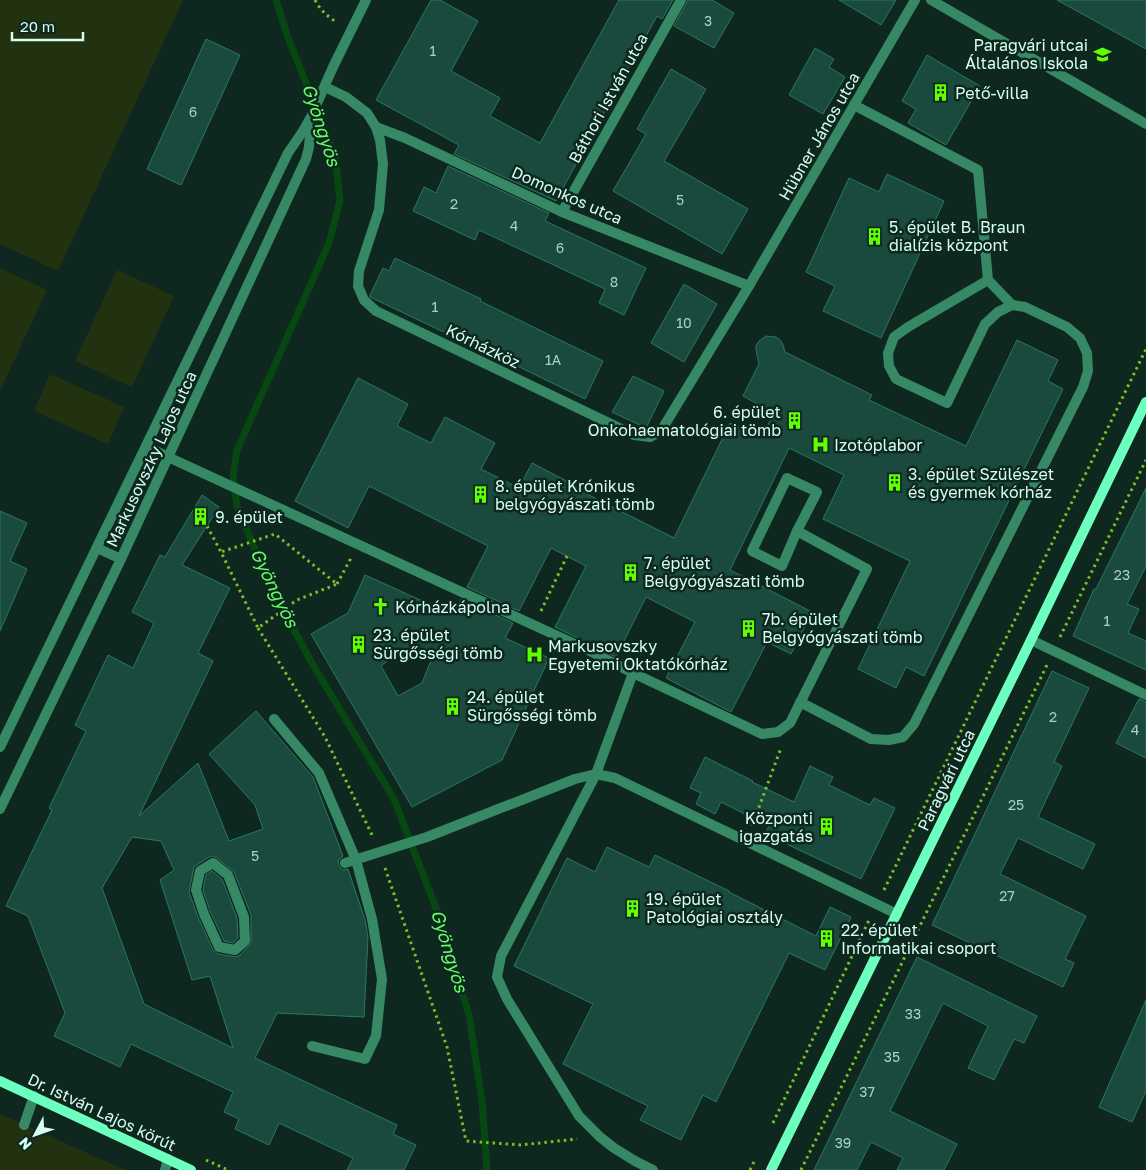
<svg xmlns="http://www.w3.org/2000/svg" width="1146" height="1170" font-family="'Golos Text',sans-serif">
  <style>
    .green { fill: #223211 }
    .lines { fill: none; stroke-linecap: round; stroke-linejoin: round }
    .stream { stroke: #074812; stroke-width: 7 }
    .building { fill: #194a3d; stroke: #2a7762; fill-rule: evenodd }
    .path { stroke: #79c028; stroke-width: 3; stroke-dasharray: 2.5 4; stroke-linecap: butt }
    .lane { stroke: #378965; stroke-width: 10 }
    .street { stroke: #378965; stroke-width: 10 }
    .secondary { stroke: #6cffbd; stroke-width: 10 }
    .labels { text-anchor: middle; stroke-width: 5; stroke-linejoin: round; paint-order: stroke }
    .number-label { font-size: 14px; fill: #a6d2c3 }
    .poi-label { font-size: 16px; fill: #d5fff0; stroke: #0e2820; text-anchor: start }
    .street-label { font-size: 16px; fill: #d5fff0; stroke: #0e2820 }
    .water-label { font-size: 18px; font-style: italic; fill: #65ff63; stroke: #0e2820 }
  </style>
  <rect width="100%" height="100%" fill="#0e2820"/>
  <g class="green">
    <path d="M0,0H183L58,271L0,244Z"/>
    <path d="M0,268L47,290L0,391Z"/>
    <path d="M117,270L174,296L132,387L75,361Z"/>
    <path d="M50,374L124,407L108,444L34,411Z"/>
    <path d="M0,1114L125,1170H0Z"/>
  </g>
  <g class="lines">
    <path class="stream" d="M276,0L287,35L335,156L340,200L329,243L237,450L233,476L237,506L268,581L313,665L394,799L439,916L469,1015L482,1101L487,1170"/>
  </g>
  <g class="building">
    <path d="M431,0H440L478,21L451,71L500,98L490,116L540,143L619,0H673L662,19L657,16L556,201L454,154L459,145L376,100Z"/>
    <path d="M688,0H712L734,13L714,48L674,26Z"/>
    <path d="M839,0H896L881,25Z"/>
    <path d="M1057,0H1146V49Z"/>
    <path d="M206,39L240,55L181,185L147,169Z"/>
    <path d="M815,48L834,59L829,67L845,77L823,114L789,95Z"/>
    <path d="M927,55L980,86L946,145L908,123L916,109L902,101Z"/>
    <path d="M671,69L706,89L664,161L748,209L722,254L613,191L646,134L637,129Z"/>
    <path d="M448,166L549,213L545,221L646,268L624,315L599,303L605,289L479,230L475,240L413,211L424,187L436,193Z"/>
    <path d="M887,174L944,201L881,338L823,311L835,286L806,272L849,178L879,192Z"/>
    <path d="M395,258L481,299L480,301L603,361L585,399L472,344L471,345L370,297V295L383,268L389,271Z"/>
    <path d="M684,284L717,304L684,362L651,343Z"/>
    <path d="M766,336L776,337L781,341L783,345L785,352L872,395L869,400L966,446L1017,340L1058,360L1048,381L1063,389L924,676L906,667L896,688L858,669L910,561L823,519L844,475L789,448L730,570L812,612L791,654L767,642L731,712L666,678L695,622L646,597L616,657L555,627L586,566L551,548L519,611L467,587L488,546L369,486L348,528L295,501L358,378L408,404L397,426L431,443L445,417L495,443L481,469L519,488L532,463L580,488L579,490L674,538L730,423L761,438L774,413L743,396L759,364L756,350V346L759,341Z"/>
    <path d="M633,376L664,391L646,428L612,412Z"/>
    <path d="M1146,488V566L1127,604L1139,609L1128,633L1146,641V670L1073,636L1094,589H1096Z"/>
    <path d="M202,495L219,507L182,565L230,588L198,653L213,661L139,816L198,763L229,841L263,829L255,805L209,754L256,711L313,777L343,856L338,861L339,866L343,870L348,869L365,920L368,937L364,1017L277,1013L255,1058L397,1125L393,1134L416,1145L404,1170H347L353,1158L279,1123L269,1145L235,1129L239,1119L224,1112L233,1092L131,1044L120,1067L54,1036L65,1013L28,916L6,906L52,810L49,808L86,731L75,725L108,655L133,668L154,623L132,612L160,555L165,557ZM132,837L161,841L174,870L160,880L192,980L210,976L233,1048L144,1004L102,888ZM213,856L217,858L234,872L251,915V943L240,955L236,957L218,954L213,950L198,917L189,892L194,867L209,857Z"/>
    <path d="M0,511L27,523L10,561L27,569L0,631Z"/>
    <path d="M365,575L453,615L461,599L513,623L505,638L549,658L502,760L412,807L311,634L348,613ZM405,647L432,658L422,683L398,696L381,666Z"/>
    <path d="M1052,671L1089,688L1054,762L1062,766L1038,817L1095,844L1083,869L1018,838L1000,874L1086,916L1065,959L1074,963L1063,987L932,925Z"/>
    <path d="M1139,699L1146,702V758L1116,743Z"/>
    <path d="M705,757L753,781L752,782L794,802L810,766L833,777L829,785L870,805L874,798L895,808L861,879L765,834L769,826L721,802L715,814L696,804L701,793L690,788Z"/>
    <path d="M607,847L649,867L655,855L729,891V892L816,936L830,907L851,917L825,970L789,953L716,1102L703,1095L681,1140L640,1120L648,1106L563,1064L593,1004L514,966L567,858L595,872Z"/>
    <path d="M212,871L222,879L237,918L238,938L233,943L224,941L210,911L203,890L206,875Z"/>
    <path d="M917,957L1037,1016L1024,1043L1014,1039L994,1080L968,1068L988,1026L943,1003L890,1111L957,1144L944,1170H897L903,1158L871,1142L857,1170H814Z"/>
    <path d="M1146,1000V1091L1132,1122L1099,1107Z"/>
  </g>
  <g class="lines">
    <g class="path">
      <path d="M315,0C320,9 327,17 337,22"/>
      <path d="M207,526L221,552L258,628L297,600L337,584L275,534L221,552"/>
      <path d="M337,584L351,558"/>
      <path d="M541,611L567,556"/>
      <path d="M258,628L325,737L373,837"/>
      <path d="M1060,637L1146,460"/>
      <path d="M752,826L781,748"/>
      <path d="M385,868L447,1047L466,1141L521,1145L577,1139"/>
      <path d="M884,890L1146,349"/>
      <path d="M773,1123L870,918"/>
      <path d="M206,1160L228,1170"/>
      <path d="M750,1170L754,1162"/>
      <path d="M801,1170L1047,665"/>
    </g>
    <g class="lane">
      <path d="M854,105L978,170L988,280L1012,305"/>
      <path d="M168,457L590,651L633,673L596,774L501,956L497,977L507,999L579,1116L600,1137L614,1148L635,1161L653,1170"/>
      <path d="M787,478L817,492L797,531L782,566L752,551Z"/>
      <path d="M633,673L762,734L778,732L790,723L867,569L797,531"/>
      <path d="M800,702L871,739L889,740L903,737L914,724L1083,387L1088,371L1087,353L1080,338L1067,327L1025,307L1012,305L998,312L985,324L947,403L896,379L889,366L888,353L894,337L908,327L988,280"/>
      <path d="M274,719L319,773L356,860L372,919L382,979L376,1036L365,1059L312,1046"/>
      <path d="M213,863L228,875L244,917L245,941L235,950L219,947L204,914L196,890L200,871Z"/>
      <path d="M345,863L427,837L575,779L596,774L615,778L897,914"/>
      <path d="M24,1125L34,1096"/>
    </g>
    <g class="street">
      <path d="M931,0L1146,124"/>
      <path d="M325,87L346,97L367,113L376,127L380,140L383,164L379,210L359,271L358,286L364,300L376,311L634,435L650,437L661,431L749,286L915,0"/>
      <path d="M376,127L405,138L562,212L749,286"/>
      <path d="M562,212L681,0"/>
      <path d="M146,446L168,457"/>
      <path d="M97,548L121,559"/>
      <path d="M1031,640L1146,695"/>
      <path d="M0,747L288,153L303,131L311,117L333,67L366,0"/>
      <path d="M0,809L121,559L306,159L309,147L311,121"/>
      <path d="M165,1170L168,1159"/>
    </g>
    <g class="secondary">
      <path d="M0,1081L191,1170"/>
      <path d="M771,1170L1031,640L1146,402"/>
    </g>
  </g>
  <defs>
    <symbol id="school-bare" viewBox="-9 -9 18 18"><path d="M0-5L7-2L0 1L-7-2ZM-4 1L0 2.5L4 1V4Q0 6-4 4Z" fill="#60ff01" stroke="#0e2820" stroke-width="2.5" paint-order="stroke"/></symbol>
    <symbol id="building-bare" viewBox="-9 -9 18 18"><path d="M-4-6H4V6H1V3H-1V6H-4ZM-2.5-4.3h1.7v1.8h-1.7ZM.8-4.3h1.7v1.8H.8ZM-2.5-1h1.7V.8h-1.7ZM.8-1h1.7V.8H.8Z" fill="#60ff01" stroke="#0e2820" stroke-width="2.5" paint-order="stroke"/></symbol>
    <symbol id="hospital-bare" viewBox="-9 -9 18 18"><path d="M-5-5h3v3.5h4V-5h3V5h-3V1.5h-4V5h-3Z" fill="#60ff01" stroke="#0e2820" stroke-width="2.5" paint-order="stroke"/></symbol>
    <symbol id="church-bare" viewBox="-9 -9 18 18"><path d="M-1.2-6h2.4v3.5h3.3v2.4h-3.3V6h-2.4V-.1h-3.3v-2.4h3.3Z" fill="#60ff01" stroke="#0e2820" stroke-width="2.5" paint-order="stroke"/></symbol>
  </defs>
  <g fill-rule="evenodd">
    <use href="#school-bare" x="1090" y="42" width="25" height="25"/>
    <use href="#building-bare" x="928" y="80" width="25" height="25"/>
    <use href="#building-bare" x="862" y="224" width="25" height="25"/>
    <use href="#building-bare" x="782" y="408" width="25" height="25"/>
    <use href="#hospital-bare" x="808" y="432" width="25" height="25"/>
    <use href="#building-bare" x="882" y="470" width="25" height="25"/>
    <use href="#building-bare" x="468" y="482" width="25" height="25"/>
    <use href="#building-bare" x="188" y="504" width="25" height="25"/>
    <use href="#building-bare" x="618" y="560" width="25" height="25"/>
    <use href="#church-bare" x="368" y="594" width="25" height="25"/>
    <use href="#building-bare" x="736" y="616" width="25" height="25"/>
    <use href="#building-bare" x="346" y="632" width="25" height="25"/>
    <use href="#hospital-bare" x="522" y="642" width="25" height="25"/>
    <use href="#building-bare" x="440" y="694" width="25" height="25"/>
    <use href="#building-bare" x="814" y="814" width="25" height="25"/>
    <use href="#building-bare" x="620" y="896" width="25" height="25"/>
    <use href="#building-bare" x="814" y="926" width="25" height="25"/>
  </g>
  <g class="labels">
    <g class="number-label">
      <text x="708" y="26">3</text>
      <text x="433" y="56">1</text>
      <text x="193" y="117">6</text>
      <text x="680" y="205">5</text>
      <text x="454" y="209">2</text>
      <text x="514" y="231">4</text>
      <text x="560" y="253">6</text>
      <text x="614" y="287">8</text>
      <text x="435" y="312">1</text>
      <text x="684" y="328">10</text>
      <text x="553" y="365">1A</text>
      <text x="1122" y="580">23</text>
      <text x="1107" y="626">1</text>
      <text x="1053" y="722">2</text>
      <text x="1135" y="735">4</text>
      <text x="1016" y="810">25</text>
      <text x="255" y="861">5</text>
      <text x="1007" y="901">27</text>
      <text x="913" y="1019">33</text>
      <text x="892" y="1062">35</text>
      <text x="867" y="1097">37</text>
      <text x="843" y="1148">39</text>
    </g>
    <g class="poi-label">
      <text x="1088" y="51" text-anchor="end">Paragvári utcai<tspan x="1088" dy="18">Általános Iskola</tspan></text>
      <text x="955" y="99">Pető-villa</text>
      <text x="889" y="233">5. épület B. Braun<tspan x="889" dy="18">dialízis központ</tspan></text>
      <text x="781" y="418" text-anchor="end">6. épület<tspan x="781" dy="18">Onkohaematológiai tömb</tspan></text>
      <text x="834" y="451">Izotóplabor</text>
      <text x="908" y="480">3. épület Szülészet<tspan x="908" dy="18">és gyermek kórház</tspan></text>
      <text x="495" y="492">8. épület Krónikus<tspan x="495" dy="18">belgyógyászati tömb</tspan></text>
      <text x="215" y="523">9. épület</text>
      <text x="644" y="569">7. épület<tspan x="644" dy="18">Belgyógyászati tömb</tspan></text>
      <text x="395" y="613">Kórházkápolna</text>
      <text x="762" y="625">7b. épület<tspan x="762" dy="18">Belgyógyászati tömb</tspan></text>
      <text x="373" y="641">23. épület<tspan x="373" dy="18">Sürgősségi tömb</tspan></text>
      <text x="548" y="652">Markusovszky<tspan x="548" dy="18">Egyetemi Oktatókórház</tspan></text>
      <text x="467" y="703">24. épület<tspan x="467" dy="18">Sürgősségi tömb</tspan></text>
      <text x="813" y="824" text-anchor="end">Központi<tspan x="813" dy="18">igazgatás</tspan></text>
      <text x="646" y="905">19. épület<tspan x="646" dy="18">Patológiai osztály</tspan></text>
      <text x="841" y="936">22. épület<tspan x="841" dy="18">Informatikai csoport</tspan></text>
    </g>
    <g class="street-label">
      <text transform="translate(608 98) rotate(-61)" y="6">Báthori István utca</text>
      <text transform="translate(819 136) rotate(-60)" y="6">Hübner János utca</text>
      <text transform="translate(567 195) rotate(24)" y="6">Domonkos utca</text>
      <text transform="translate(483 346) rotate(26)" y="6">Kórházköz</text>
      <text transform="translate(151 459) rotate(-65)" y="6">Markusovszky Lajos utca</text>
      <text transform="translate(946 780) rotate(-64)" y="6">Paragvári utca</text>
      <text transform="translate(102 1112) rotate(25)" y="6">Dr. István Lajos körút</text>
    </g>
    <g class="water-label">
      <text transform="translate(321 125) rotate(72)" y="6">Gyöngyös</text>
      <text transform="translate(274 588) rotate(64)" y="6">Gyöngyös</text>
      <text transform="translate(449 951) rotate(73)" y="6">Gyöngyös</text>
    </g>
  </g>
  <g transform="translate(35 1135) rotate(229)" stroke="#0e2820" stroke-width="4" paint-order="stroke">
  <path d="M0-4L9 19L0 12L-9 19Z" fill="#d5fff0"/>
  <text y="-8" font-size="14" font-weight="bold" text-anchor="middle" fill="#d5fff0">N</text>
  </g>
  <path d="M12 32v8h71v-8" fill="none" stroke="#d5fff0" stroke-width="2.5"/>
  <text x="20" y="32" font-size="15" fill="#d5fff0" stroke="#0e2820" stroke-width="4" paint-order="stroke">20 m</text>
</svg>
